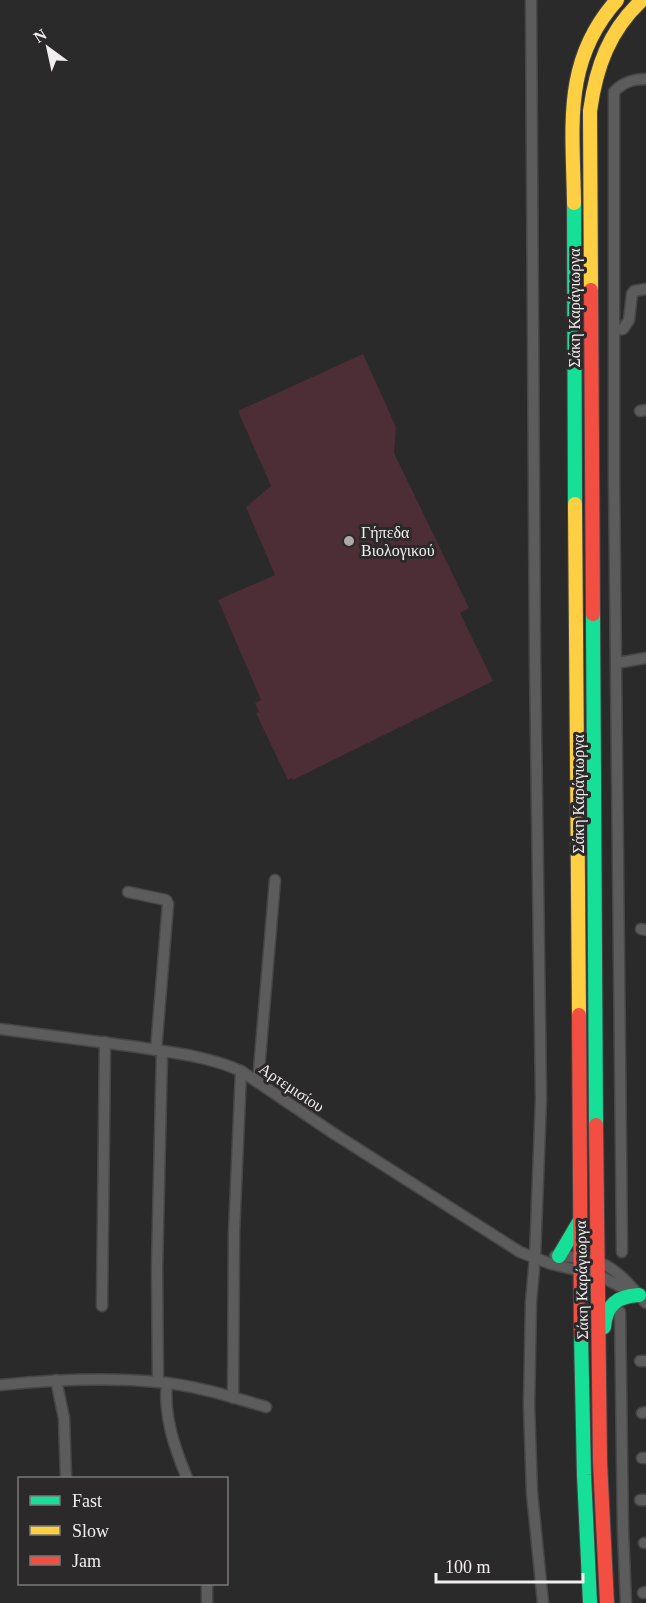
<svg xmlns="http://www.w3.org/2000/svg" width="646" height="1603" font-family="'Times New Roman',serif">
  <style>
    .green { fill: #4d2d36 }
    .lines { fill: none; stroke-linecap: round; stroke-linejoin: round }
    .street-casing { stroke: #474546; stroke-width: 13 }
    .fast-casing { stroke: #474546; stroke-width: 16 }
    .slow-casing { stroke: #474546; stroke-width: 16 }
    .jam-casing { stroke: #474546; stroke-width: 16 }
    .street { stroke: #5c5c5c; stroke-width: 10 }
    .fast { stroke: #16e098; stroke-width: 14 }
    .slow { stroke: #ffcf43; stroke-width: 14 }
    .jam { stroke: #f24e42; stroke-width: 14 }
    .poi-dot { fill: #aba9aa; stroke: #2c292a; stroke-width: 2 }
    .labels { text-anchor: middle; stroke-width: 6; stroke-linejoin: round; paint-order: stroke }
    .street-label { font-size: 16px; fill: #f0eeef; stroke: #2c292a }
    .poi-label { font-size: 16px; fill: #f0eeef; stroke: #2c292a; text-anchor: start }
  </style>
  <rect width="100%" height="100%" fill="#2b2a2a"/>
  <path class="green" d="M363,354L396,427L394,453L469,608L460,613L493,681L293,780L292,778L288,780L256,713L259,712L255,703L261,700L218,600L275,575L246,507L271,486L238,411Z"/>
  <g class="lines">
    <defs>
      <g id="street">
        <path d="M531,0L535,659L541,1099L535,1257L531,1302L529,1405L532,1493L543,1603"/>
        <path d="M615,330L623,329L629,320L632,294L634,291L646,289"/>
        <path d="M640,411L646,410"/>
        <path d="M617,663L646,658"/>
        <path d="M128,892L166,900L168,904L156,1050"/>
        <path d="M641,929L646,930"/>
        <path d="M0,1029C46,1035 92,1041 138,1047C173,1053 208,1056 241,1071L333,1133L520,1252L551,1264L598,1275L633,1293"/>
        <path d="M258,1082L275,880"/>
        <path d="M622,1252L614,475V92C623,82 633,79 646,79"/>
        <path d="M555,1256C607,1258 613,1266 646,1303"/>
        <path d="M102,1306L105,1042"/>
        <path d="M620,1312L623,1532L626,1603"/>
        <path d="M640,1361H646"/>
        <path d="M56,1380L64,1418L66,1478"/>
        <path d="M158,1382L157,1268L162,1051"/>
        <path d="M167,1383C163,1415 175,1449 187,1478"/>
        <path d="M0,1385C51,1380 107,1377 158,1382C194,1385 232,1397 266,1407"/>
        <path d="M233,1398L234,1233L241,1071"/>
        <path d="M642,1413L646,1412"/>
        <path d="M642,1458H646"/>
        <path d="M640,1500H646"/>
        <path d="M644,1543H646"/>
        <path d="M207,1584V1603"/>
        <path d="M643,1593L646,1592"/>
      </g>
      <g id="fast">
        <path d="M574,203L575,504"/>
        <path d="M593,614L596,1125"/>
        <path d="M559,1256L579,1222"/>
        <path d="M604,1327C606,1305 617,1296 639,1295"/>
        <path d="M581,1334L584,1475L590,1603"/>
      </g>
      <g id="slow">
        <path d="M574,203C573,127 562,61 617,0"/>
        <path d="M591,290L590,111C596,67 609,31 642,0"/>
        <path d="M575,504L579,1015"/>
      </g>
      <g id="jam">
        <path d="M591,290L593,614"/>
        <path d="M579,1015L581,1334"/>
        <path d="M596,1125L600,1462L607,1603"/>
      </g>
    </defs>
    <use href="#street" class="street-casing"/>
    <use href="#fast" class="fast-casing"/>
    <use href="#slow" class="slow-casing"/>
    <use href="#jam" class="jam-casing"/>
    <use href="#street" class="street"/>
    <use href="#fast" class="fast"/>
    <use href="#slow" class="slow"/>
    <use href="#jam" class="jam"/>
  </g>
  <circle class="poi-dot" cx="349" cy="541" r="6"/>
  <g class="labels">
    <g class="street-label">
      <text transform="translate(574 308) rotate(-90)" y="6">Σάκη Καράγιωργα</text>
      <text transform="translate(578 794) rotate(-90)" y="6">Σάκη Καράγιωργα</text>
      <text transform="translate(292 1087) rotate(34)" y="6">Αρτεμισίου</text>
      <text transform="translate(581 1280) rotate(-91)" y="6">Σάκη Καράγιωργα</text>
    </g>
    <g class="poi-label">
      <text x="361" y="538">Γήπεδα<tspan x="361" dy="18">Βιολογικού</tspan></text>
    </g>
  </g>
  <rect x="18" y="1477" width="210" height="108" fill="#2c292a" stroke="#7a7879" stroke-width="1.5"/>
  <rect x="30" y="1496" width="30" height="9" fill="#16e098" stroke="#7a7879" stroke-width="1.5"/>
  <text x="72" y="1507" font-size="18" fill="#f0eeef">Fast</text>
  <rect x="30" y="1526" width="30" height="9" fill="#ffcf43" stroke="#7a7879" stroke-width="1.5"/>
  <text x="72" y="1537" font-size="18" fill="#f0eeef">Slow</text>
  <rect x="30" y="1556" width="30" height="9" fill="#f24e42" stroke="#7a7879" stroke-width="1.5"/>
  <text x="72" y="1567" font-size="18" fill="#f0eeef">Jam</text>
  <g transform="translate(48 48) rotate(327)" stroke="#2c292a" stroke-width="4.5" paint-order="stroke">
  <path d="M0-4.5L10 22L0 15L-10 22Z" fill="#f0eeef"/>
  <text y="-9" font-size="16" font-weight="bold" text-anchor="middle" fill="#f0eeef">N</text>
  </g>
  <path d="M436 1573v9h147v-9" fill="none" stroke="#f0eeef" stroke-width="3"/>
  <text x="445" y="1573" font-size="18" fill="#f0eeef" stroke="#2c292a" stroke-width="4.5" paint-order="stroke">100 m</text>
</svg>
